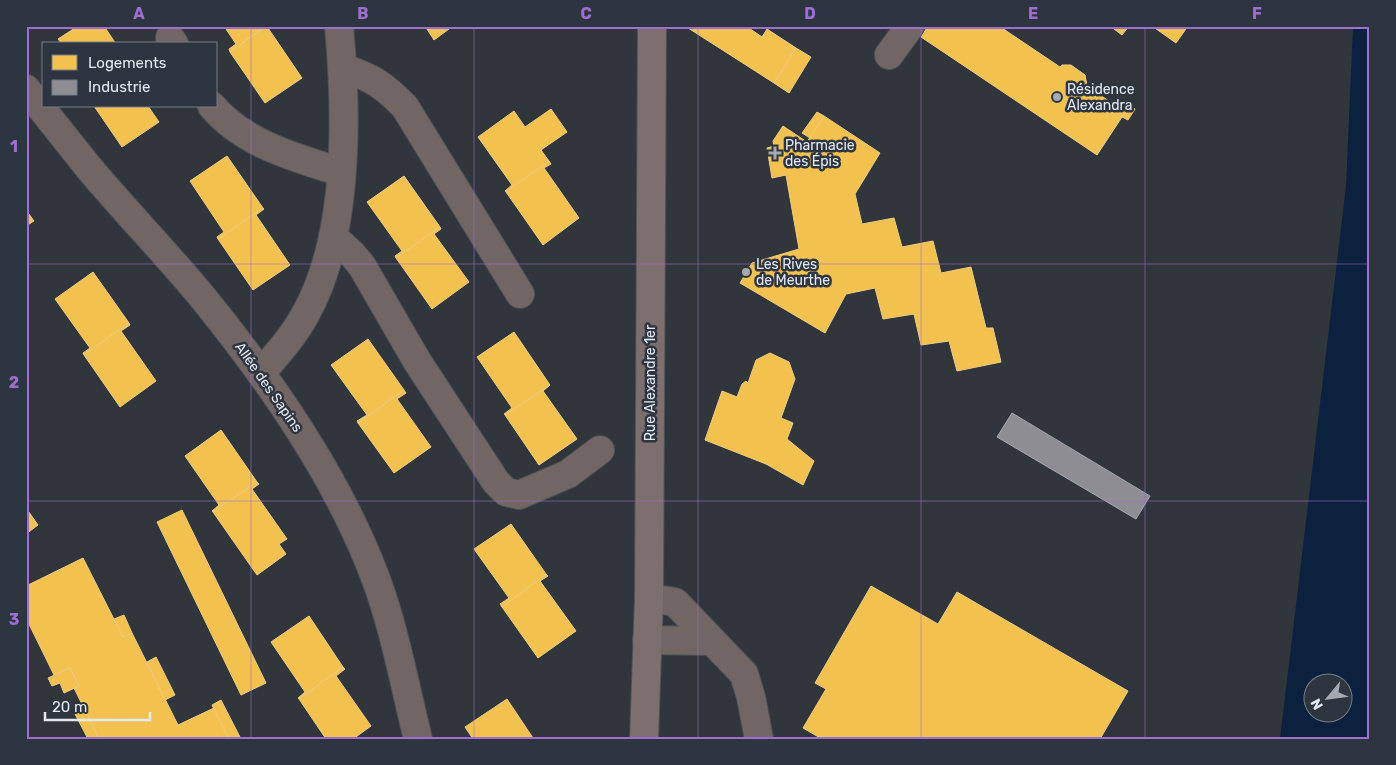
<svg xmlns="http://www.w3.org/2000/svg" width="1396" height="765" font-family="Rubik,sans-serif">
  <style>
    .water { fill: #0c213d; fill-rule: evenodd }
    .homes { fill: #f2c14e; stroke: #eecd7f }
    .industry { fill: #8d8d92; stroke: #a7a9ae }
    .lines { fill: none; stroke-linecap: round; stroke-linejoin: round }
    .minor-casing { stroke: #4e5358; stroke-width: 30 }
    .major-casing { stroke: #4e5358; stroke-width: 30 }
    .minor { stroke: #726665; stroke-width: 28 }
    .major { stroke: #7c6f6e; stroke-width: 28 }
    .grid { fill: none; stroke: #a06ed0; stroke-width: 1; stroke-opacity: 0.55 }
    .poi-dot { fill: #a5aab2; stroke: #2d3540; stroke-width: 2 }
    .labels { text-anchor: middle; stroke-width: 5; stroke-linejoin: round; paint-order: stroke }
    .poi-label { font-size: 14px; fill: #e4e9f1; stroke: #2d3540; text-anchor: start }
    .street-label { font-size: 14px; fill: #e4e9f1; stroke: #2d3540 }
    .neatline { fill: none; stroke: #a06ed0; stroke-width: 2 }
    .grid-label { font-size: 16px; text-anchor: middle; font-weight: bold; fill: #a06ed0 }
  </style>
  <rect width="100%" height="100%" fill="#31363c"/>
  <path class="water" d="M1353,26H1370V739H1280L1346,186ZM1314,682H1344V712H1314Z"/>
  <g class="homes">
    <path d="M78,26H104L116,44H62L58,39Z"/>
    <path d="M224,26H266L230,52L229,49L236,44Z"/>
    <path d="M266,26H271L268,28L302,78L265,103L230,52Z"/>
    <path d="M425,26H453L434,40Z"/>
    <path d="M685,26L716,28L717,26H746L762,37L767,29L796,48L774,83Z"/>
    <path d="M928,26H1003L1002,28L1060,67L1062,65H1071L1085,75L1087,86L1119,108L1122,117L1097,155L921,37Z"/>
    <path d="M1110,26H1129L1122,35Z"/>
    <path d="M1152,26H1188L1176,43Z"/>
    <path d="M796,48L811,57L789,93L774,83Z"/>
    <path d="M1124,101L1135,109L1128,120L1122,117L1119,108Z"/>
    <path d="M94,106H148L159,122L122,147Z"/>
    <path d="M551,109L567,132L541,150L549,161L506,192L505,191L512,185L478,137L514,111L525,127Z"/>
    <path d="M817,112L824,116L810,138L802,133Z"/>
    <path d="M824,116L880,153L855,194L862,224L894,218L902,247L933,241L941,273L971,267L986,328H993L1001,362L957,371L949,341L921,345L914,314L883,319L875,288L846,294L825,333L740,283L752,263L799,249L786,175L772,178L769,160L776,159L773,141L783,126L807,142Z"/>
    <path d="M774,146L776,159L769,160L767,148Z"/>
    <path d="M227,156L263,208L218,239L217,237L224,232L190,181Z"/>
    <path d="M549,161L551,164L544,168L579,218L543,245L506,192Z"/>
    <path d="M404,176L440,227L396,258L395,256L402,251L367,202Z"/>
    <path d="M263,208L264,209L256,215L290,265L253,290L218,239Z"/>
    <path d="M26,210L34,221L26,226Z"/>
    <path d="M440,227L441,229L434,234L469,282L432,309L396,258Z"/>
    <path d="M93,272L129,323L84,355L83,353L90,348L55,299Z"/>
    <path d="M129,323L130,325L121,331L156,381L120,407L84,355Z"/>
    <path d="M514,332L550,385L505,415L504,414L512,408L477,357Z"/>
    <path d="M368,339L404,390L358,423L357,421L367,415L331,365Z"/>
    <path d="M770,353L789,362L795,379L781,418L793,423L787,439L814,461L803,485L766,464L705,440L722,391L737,397L742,384L746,381L748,383L756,360Z"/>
    <path d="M550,385L543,391L577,439L539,465L505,415Z"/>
    <path d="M404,390L406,393L397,399L431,447L394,473L358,423Z"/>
    <path d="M221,430L257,482L213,512L212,511L219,505L185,456Z"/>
    <path d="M257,482L259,484L252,489L287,539L279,544L286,554L257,575L213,512Z"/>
    <path d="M26,508L38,525L26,534Z"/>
    <path d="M182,510L266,683L241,695L157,522Z"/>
    <path d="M511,524L546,574L502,607L500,604L509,598L474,549Z"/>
    <path d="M83,558L123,637L132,633L178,725L214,708L229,739H99L74,688L79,686L70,668L54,675L26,618V586Z"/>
    <path d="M546,574L548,576L540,581L576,631L538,658L502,607Z"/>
    <path d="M871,586L938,624L957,592L1128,691L1100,739H822L803,728L826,689L815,683Z"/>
    <path d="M124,615L132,633L123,637L114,619Z"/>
    <path d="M309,616L343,667L299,699L298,698L305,692L271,642Z"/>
    <path d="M156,657L175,695L165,700L147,662Z"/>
    <path d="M343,667L345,669L336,676L371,726L353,739H326L299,699Z"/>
    <path d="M70,668L79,686L64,693L60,683L52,686L48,678Z"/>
    <path d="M507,699L533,738L473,739L465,727Z"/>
    <path d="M221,700L241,739H229L212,705Z"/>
    <path d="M85,709L99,739H88L75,714Z"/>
  </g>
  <path class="industry" d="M1012,413L1150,496L1136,519L997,437Z"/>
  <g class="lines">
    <defs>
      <g id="minor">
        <path d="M170,38L174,44"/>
        <path d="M889,55L910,26"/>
        <path d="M343,68C371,77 384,85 405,107L520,294"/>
        <path d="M26,89C47,115 68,142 89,168C126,212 167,254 204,299C272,383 339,479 377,582C395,632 405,686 418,739"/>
        <path d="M212,106C244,144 296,158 341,172"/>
        <path d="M333,237L352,254L362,266L417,361L496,482L506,492L519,495L568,474L600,450"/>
        <path d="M261,373C277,354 293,337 305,315C350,236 347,114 339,26"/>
        <path d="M649,598L675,602L744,674L751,697L759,739"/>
        <path d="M647,640L712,641"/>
      </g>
      <path id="major" d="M644,739L649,598L652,26"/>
    </defs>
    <use href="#minor" class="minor-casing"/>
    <use href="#major" class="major-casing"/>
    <use href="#minor" class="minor"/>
    <use href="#major" class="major"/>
  </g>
  <path class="grid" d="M251,26V739M474,26V739M698,26V739M921,26V739M1145,26V739M26,264H1370M26,501H1370"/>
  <g class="poi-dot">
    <circle cx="1057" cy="97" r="5"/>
    <path d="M772.5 145.5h5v5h5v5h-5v5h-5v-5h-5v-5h5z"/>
    <circle cx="746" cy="272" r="5"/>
  </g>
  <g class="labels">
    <g class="poi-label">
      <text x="1067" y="94">Résidence<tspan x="1067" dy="16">Alexandra</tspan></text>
      <text x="785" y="150">Pharmacie<tspan x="785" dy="16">des Épis</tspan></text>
      <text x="756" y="269">Les Rives<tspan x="756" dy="16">de Meurthe</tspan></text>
    </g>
    <g class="street-label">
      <text transform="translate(650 383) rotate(-90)" y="5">Rue Alexandre 1er</text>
      <text transform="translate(269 387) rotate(55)" y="5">Allée des Sapins</text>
    </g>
  </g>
  <rect width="1396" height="765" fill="none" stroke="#2d3540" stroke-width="55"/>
  <rect x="42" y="42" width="175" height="65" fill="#2d3540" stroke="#767d87"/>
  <rect x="52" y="55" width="25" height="15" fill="#f2c14e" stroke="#767d87"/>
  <text x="88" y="68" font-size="15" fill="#e4e9f1">Logements</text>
  <rect x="52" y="80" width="25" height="15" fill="#8d8d92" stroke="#767d87"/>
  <text x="88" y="92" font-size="15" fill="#e4e9f1">Industrie</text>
  <g transform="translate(1328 698) rotate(241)"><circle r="24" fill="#2d3540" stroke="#767d87"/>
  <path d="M0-4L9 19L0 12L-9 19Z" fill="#a5aab2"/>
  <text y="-8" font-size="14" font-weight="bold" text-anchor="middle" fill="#e4e9f1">N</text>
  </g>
  <path d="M45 712v8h105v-8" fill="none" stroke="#e4e9f1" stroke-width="2.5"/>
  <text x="52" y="712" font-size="15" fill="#e4e9f1" stroke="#2d3540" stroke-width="4" paint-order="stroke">20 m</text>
  <rect x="28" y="28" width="1340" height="710" class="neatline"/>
  <g class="grid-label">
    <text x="139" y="19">A</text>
    <text x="363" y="19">B</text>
    <text x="586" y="19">C</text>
    <text x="810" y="19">D</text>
    <text x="1033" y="19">E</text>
    <text x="1257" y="19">F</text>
    <text x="14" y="152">1</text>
    <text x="14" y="388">2</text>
    <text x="14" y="625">3</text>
  </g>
</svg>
